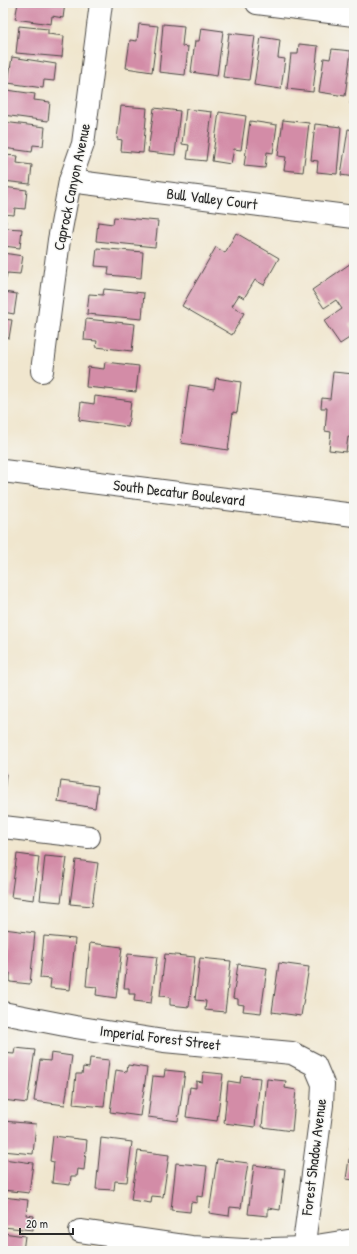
<svg xmlns="http://www.w3.org/2000/svg" width="357" height="1254" font-family="'Patrick Hand',sans-serif">
  <style>
    .building { fill: #d38ca7 }
    .lines { fill: none; stroke-linecap: round; stroke-linejoin: round }
    .minor-casing { stroke: #494743; stroke-width: 24 }
    .major-casing { stroke: #494743; stroke-width: 24 }
    .minor { stroke: #fff; stroke-width: 22 }
    .major { stroke: #fff; stroke-width: 22 }
    .labels { text-anchor: middle; stroke-width: 3; stroke-linejoin: round; paint-order: stroke }
    .street-label { font-size: 15px; fill: #2b2b2b; stroke: #f6f6f2 }
  </style>
  <rect width="100%" height="100%" fill="#f6f6f2"/>
  <filter id="ink" filterUnits="userSpaceOnUse"><feTurbulence type="fractalNoise" baseFrequency=".025" numOctaves="2"/><feDisplacementMap in="SourceGraphic" scale="8" xChannelSelector="R" yChannelSelector="G"/><feConvolveMatrix kernelMatrix="1 2 1 2 8 2 1 2 1" color-interpolation-filters="sRGB"/></filter>
  <filter id="wash" filterUnits="userSpaceOnUse"><feTurbulence type="fractalNoise" baseFrequency=".012" numOctaves="4" result="noise"/><feDisplacementMap in="SourceGraphic" scale="16" xChannelSelector="R" yChannelSelector="G"/><feGaussianBlur stdDeviation="0.9" result="paint"/><feColorMatrix in="noise" values="0 0 0 0 0 0 0 0 0 0 0 0 0 0 0 0 0 1.4 0 .05"/><feComposite in="paint" operator="in"/></filter>
  <g filter="url(#wash)">
    <rect width="100%" height="100%" fill="#f0e6ce"/>
    <g id="blocks">
      <g class="building">
        <path d="M18,3H65L63,18L52,16L51,24L15,19Z"/>
        <path d="M139,24L158,26L152,72L126,68L130,40L137,41Z"/>
        <path d="M163,24L184,26L182,46L188,47L185,75L159,72Z"/>
        <path d="M19,26L48,29V34L64,36L62,57L16,53Z"/>
        <path d="M201,28L223,31L217,76L191,72L195,41H199Z"/>
        <path d="M229,33L255,36L249,80L223,77Z"/>
        <path d="M261,37L280,40L278,58L285,59L281,89L254,85Z"/>
        <path d="M299,44L318,46L313,92L287,89L291,54H298Z"/>
        <path d="M332,49L351,51L345,96L319,92L324,58L330,59Z"/>
        <path d="M12,57L56,64L54,81L44,80L43,88L8,83Z"/>
        <path d="M353,84H354V105L350,104Z"/>
        <path d="M7,90L35,94L34,100L50,102L48,121L3,115Z"/>
        <path d="M121,106L147,108L143,153L121,151L122,140L117,139Z"/>
        <path d="M154,108L180,111L175,155L148,152Z"/>
        <path d="M186,109L212,112L206,161L187,159L189,145L182,144Z"/>
        <path d="M219,112L246,116L241,150L234,149L231,164L212,161Z"/>
        <path d="M283,120L309,123L303,172L284,170L286,157L278,156Z"/>
        <path d="M250,121L277,125L273,153L267,152L265,168L244,166Z"/>
        <path d="M3,122L45,127L43,146L33,145L32,152L3,148Z"/>
        <path d="M315,124L341,127L337,174L317,172L318,161L311,160Z"/>
        <path d="M348,129L354,130V177L341,175Z"/>
        <path d="M3,155L18,156L17,163L32,165L30,184L3,181Z"/>
        <path d="M3,187L27,190L25,209L15,208L14,215L3,214Z"/>
        <path d="M114,217L158,221L155,247L96,241L98,222L113,224Z"/>
        <path d="M3,220L6,221L5,228L22,229L20,248L3,246Z"/>
        <path d="M236,233L279,258L264,285L255,280L244,298L239,295L232,306L244,313L232,335L182,306L216,247L225,253Z"/>
        <path d="M97,248L143,252L141,278L108,275L109,267L95,266Z"/>
        <path d="M3,253L23,256L20,274L7,273L6,279H3Z"/>
        <path d="M354,261V321L350,324L354,331V335L340,344L324,321L342,309L336,300L324,308L312,290Z"/>
        <path d="M3,286H5L4,292L17,294L14,314L3,312Z"/>
        <path d="M104,289L144,293L142,319L87,314L89,294L103,295Z"/>
        <path d="M3,319L12,320L9,338L3,337Z"/>
        <path d="M86,319L135,324L132,351L96,347L97,341L84,340Z"/>
        <path d="M105,362L139,366L136,392L86,387L88,367L104,369Z"/>
        <path d="M333,372L354,374V438L348,437L346,452L329,450L331,432L325,431L327,408H321L322,398L330,399Z"/>
        <path d="M216,378L241,382L237,413L233,412L228,450L181,443L189,385L214,389Z"/>
        <path d="M95,396L131,401L128,427L79,420L81,402L94,404Z"/>
        <path d="M3,773L6,774L4,792H3Z"/>
        <path d="M61,781L98,786L95,808L58,802Z"/>
        <path d="M3,853H7L4,872H3Z"/>
        <path d="M17,854L39,857L34,900L11,897Z"/>
        <path d="M45,856L67,858L61,902L40,900Z"/>
        <path d="M76,860L98,863L92,906L70,904Z"/>
        <path d="M4,929L35,933L30,984L10,982V973L3,972Z"/>
        <path d="M44,936L75,939L70,990L50,988L51,979L40,978Z"/>
        <path d="M90,943L122,947L116,998L96,995L97,987L86,986Z"/>
        <path d="M128,954L157,957L151,1003L134,1001L135,994H129V988H124Z"/>
        <path d="M165,954L195,957L189,1007L170,1005V997L160,996Z"/>
        <path d="M200,958L231,961L225,1012L205,1010L206,1001L195,1000Z"/>
        <path d="M279,963L309,967L301,1016L272,1012Z"/>
        <path d="M238,964L267,968L261,1013L243,1011L244,1005L238,1004V999L233,998Z"/>
        <path d="M15,1048L35,1050L27,1103L3,1100V1053L14,1054Z"/>
        <path d="M51,1053L72,1056L65,1105L34,1101L40,1060L50,1061Z"/>
        <path d="M90,1058L109,1060L104,1107L73,1104L76,1074H82L83,1067L89,1068Z"/>
        <path d="M128,1065L147,1068L140,1116L110,1112L116,1070L127,1072Z"/>
        <path d="M165,1070L185,1072L178,1121L148,1117L153,1076L164,1077Z"/>
        <path d="M203,1072L223,1074L217,1121L186,1117L190,1087L196,1088V1081L202,1082Z"/>
        <path d="M241,1076L260,1078L255,1127L224,1123L228,1081L240,1083Z"/>
        <path d="M267,1079L286,1081L285,1088L296,1090L292,1131L262,1127Z"/>
        <path d="M3,1121L36,1124L33,1154L3,1151Z"/>
        <path d="M353,1127H354V1150H350Z"/>
        <path d="M53,1136L87,1140L84,1170L78,1169L77,1176H71L70,1185L52,1183L54,1162L50,1161Z"/>
        <path d="M101,1138L132,1142L127,1182L115,1181L114,1190L96,1189Z"/>
        <path d="M138,1151L169,1155L163,1197L152,1196L151,1203L131,1200Z"/>
        <path d="M3,1159L33,1163L29,1193L3,1190Z"/>
        <path d="M217,1159L248,1163L241,1208L230,1207L229,1216L209,1213Z"/>
        <path d="M349,1159L354,1160V1180L346,1179Z"/>
        <path d="M176,1163L207,1166L203,1197L197,1196V1203L191,1202L190,1212L171,1210Z"/>
        <path d="M254,1165L285,1169L280,1210L268,1208V1216L248,1214Z"/>
        <path d="M3,1197L28,1200L26,1215L34,1216L33,1230L3,1227Z"/>
        <path d="M3,1233L25,1236L23,1251H3Z"/>
      </g>
    </g>
  </g>
  <g filter="url(#ink)">
    <use href="#blocks" fill-opacity="0" stroke="#494743" stroke-width="1"/>
    <g class="lines">
      <defs>
        <g id="minor">
          <path d="M257,3L354,15"/>
          <path d="M70,181L354,217"/>
          <path d="M42,371L59,240L70,181L83,144L101,3"/>
          <path d="M3,827L89,837"/>
          <path d="M3,1013L75,1027L164,1041L292,1053L315,1065L323,1084L322,1105L303,1251"/>
          <path d="M80,1231L191,1247L244,1250L303,1248L354,1240"/>
        </g>
        <path id="major" d="M3,471L354,515"/>
      </defs>
      <use href="#minor" class="minor-casing"/>
      <use href="#major" class="major-casing"/>
      <use href="#minor" class="minor"/>
      <use href="#major" class="major"/>
    </g>
  </g>
  <g class="labels">
    <g class="street-label">
      <text transform="translate(72 187) rotate(-78)" y="5">Caprock Canyon Avenue</text>
      <text transform="translate(212 199) rotate(7)" y="5">Bull Valley Court</text>
      <text transform="translate(179 493) rotate(7)" y="5">South Decatur Boulevard</text>
      <text transform="translate(160 1038) rotate(7)" y="5">Imperial Forest Street</text>
      <text transform="translate(314 1157) rotate(-83)" y="5">Forest Shadow Avenue</text>
    </g>
  </g>
  <rect width="357" height="1254" fill="none" stroke="#f6f6f2" stroke-width="16"/>
  <path d="M20 1228v6h53v-6" fill="none" stroke="#2b2b2b" stroke-width="2"/>
  <text x="26" y="1228" font-size="12" fill="#2b2b2b" stroke="#f6f6f2" stroke-width="3" paint-order="stroke">20 m</text>
</svg>
